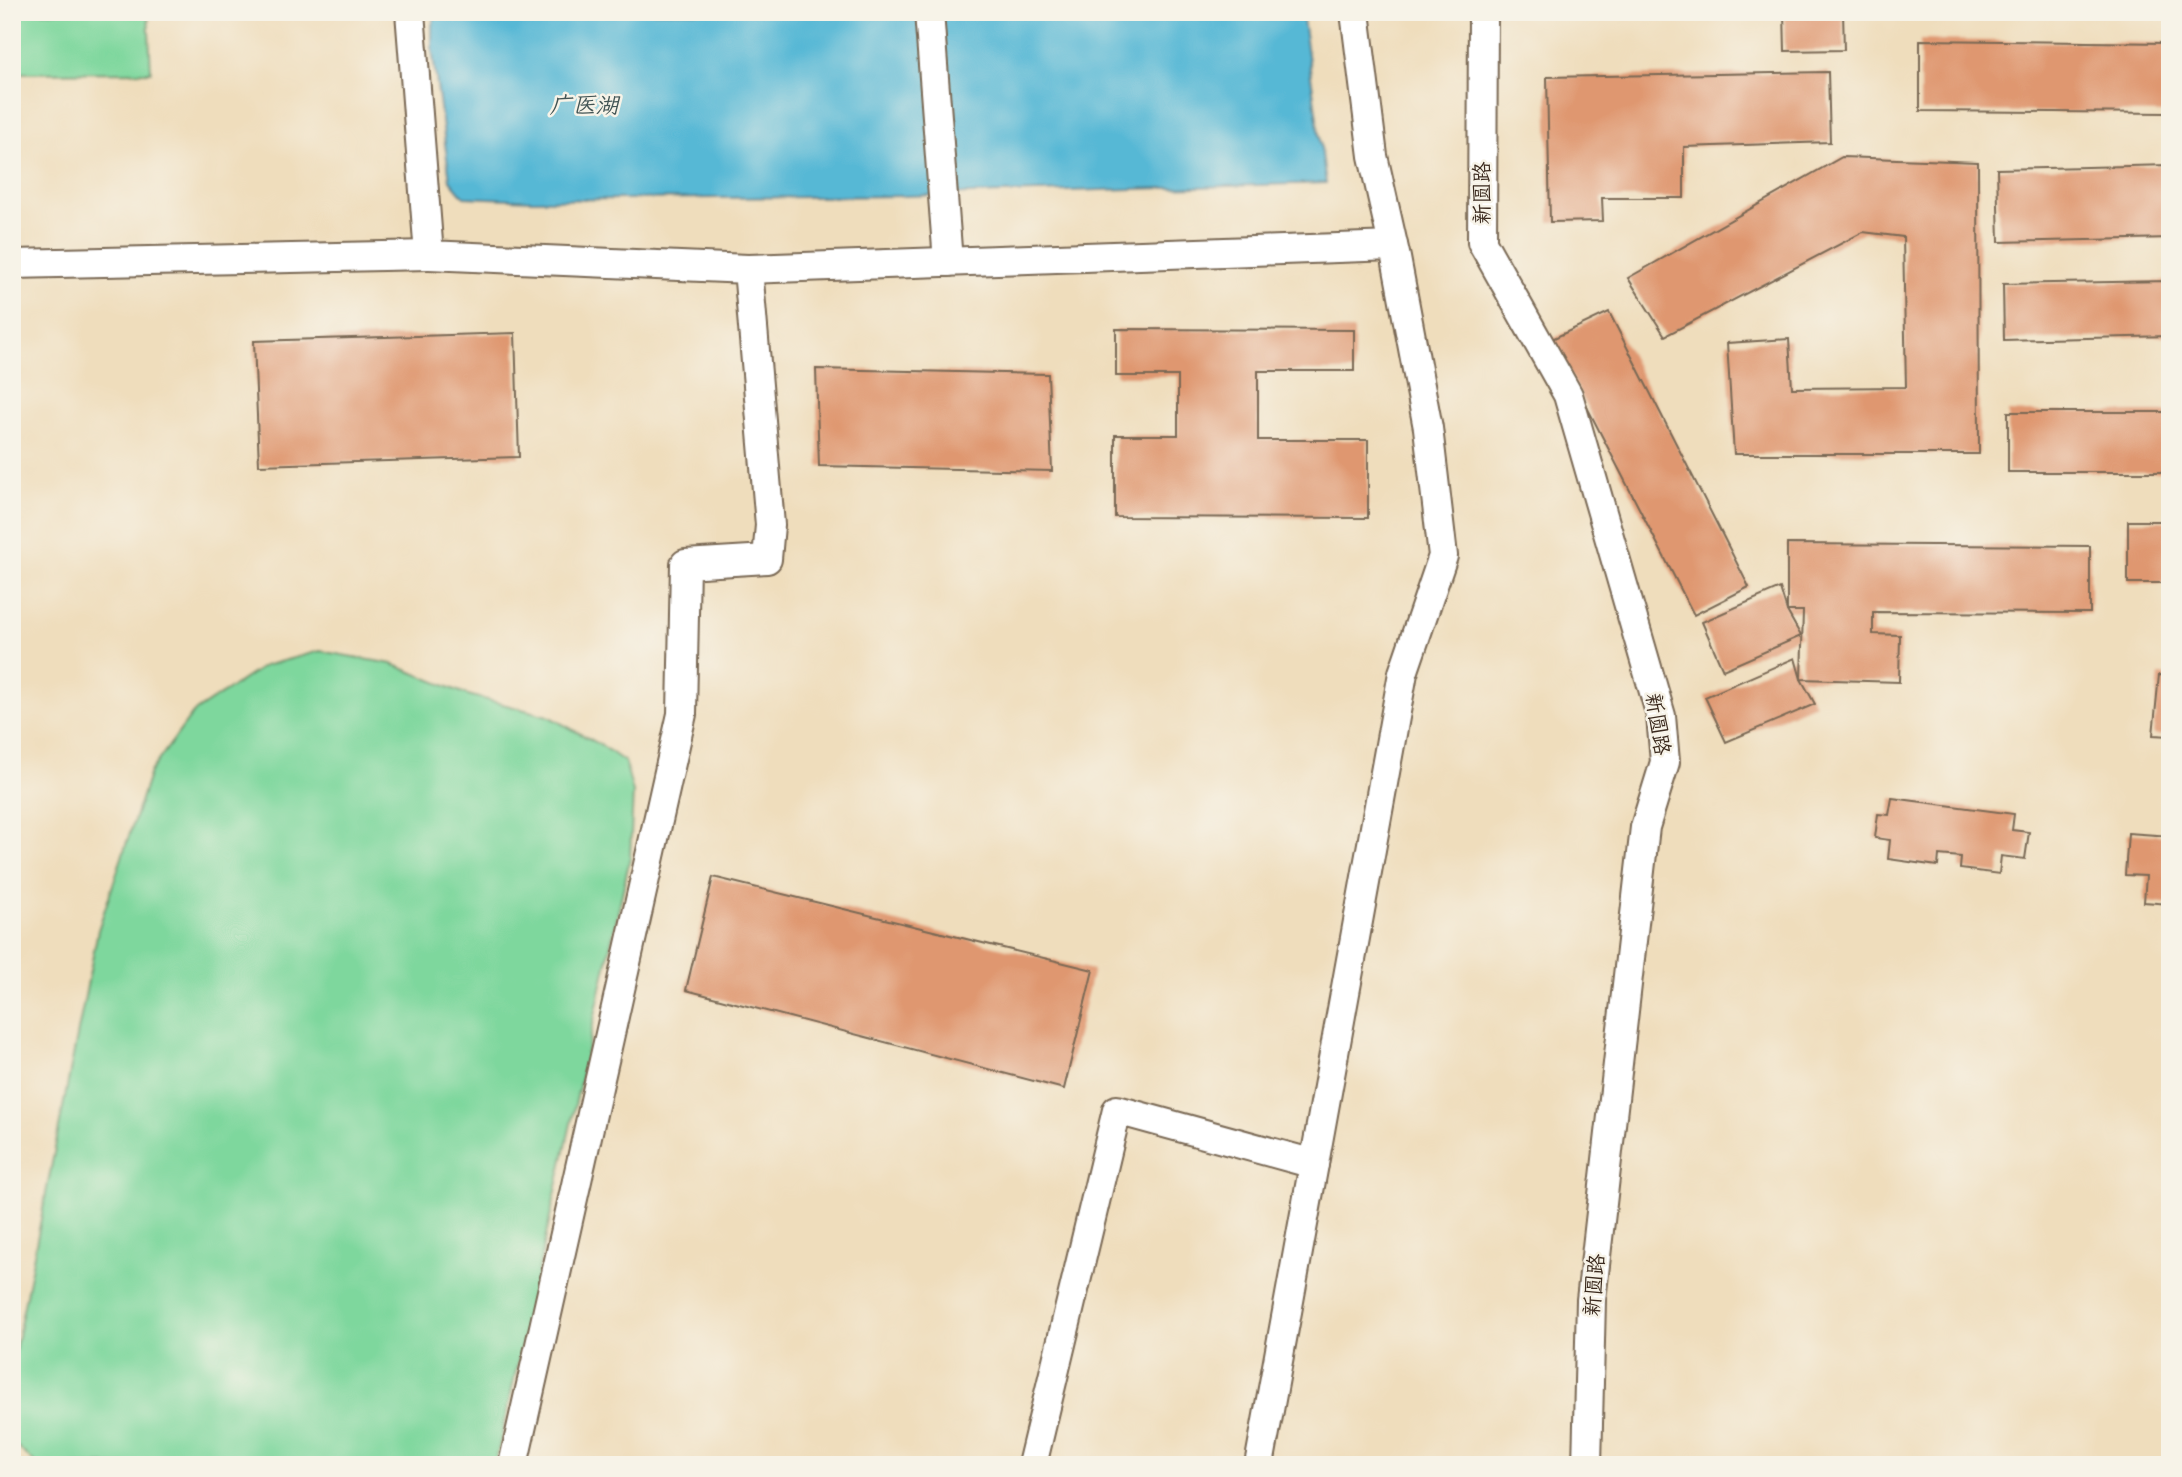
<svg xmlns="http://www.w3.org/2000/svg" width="2182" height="1477" font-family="Dekko,'LXGW WenKai TC',sans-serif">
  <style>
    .green { fill: #7ed79d; stroke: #5c805e; stroke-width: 2 }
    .water { fill: #57b8d5; stroke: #49717a; stroke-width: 2 }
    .building { fill: #df9770 }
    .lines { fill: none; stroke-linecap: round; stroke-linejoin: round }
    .minor-casing { stroke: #7a6955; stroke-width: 32 }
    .minor { stroke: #fff; stroke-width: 28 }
    .labels { text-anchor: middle; stroke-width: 5; stroke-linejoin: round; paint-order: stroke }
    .street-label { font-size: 21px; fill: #3b2a1e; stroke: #f7f3e8 }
    .water-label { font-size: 23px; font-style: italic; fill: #435555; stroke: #f7f3e8 }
  </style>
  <rect width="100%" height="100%" fill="#f7f3e8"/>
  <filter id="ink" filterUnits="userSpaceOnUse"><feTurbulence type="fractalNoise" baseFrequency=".0143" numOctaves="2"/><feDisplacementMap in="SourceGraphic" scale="14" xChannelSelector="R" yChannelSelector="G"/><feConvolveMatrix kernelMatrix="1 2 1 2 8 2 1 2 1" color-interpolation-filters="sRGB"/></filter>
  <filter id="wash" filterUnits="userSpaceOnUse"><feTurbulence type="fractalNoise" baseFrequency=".00686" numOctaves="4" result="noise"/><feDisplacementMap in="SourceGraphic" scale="28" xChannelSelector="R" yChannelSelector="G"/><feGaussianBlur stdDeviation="1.57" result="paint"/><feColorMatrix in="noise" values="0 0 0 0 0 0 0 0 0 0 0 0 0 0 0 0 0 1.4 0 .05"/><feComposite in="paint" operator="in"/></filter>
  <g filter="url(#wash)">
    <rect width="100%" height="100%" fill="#efddbc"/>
    <g class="green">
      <path d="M12,12H148L151,72L12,73Z"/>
      <path d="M320,651L392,664L468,695L548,716L601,745L625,762L633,792L630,858L495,1465H37L12,1442V1366L98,930L150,772L193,713L264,666Z"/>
    </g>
    <path class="water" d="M437,12H1302L1326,183L904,196L532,200L464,197L450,180L432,49V25Z"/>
    <g id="blocks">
      <g class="building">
        <path d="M1784,12H1843L1844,50L1785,51Z"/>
        <path d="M1920,40L2167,43V113L1920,111Z"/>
        <path d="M1828,72L1830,142L1684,147V198H1602L1603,221L1550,222L1547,77Z"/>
        <path d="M1842,157L1978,162L1979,454H1734L1727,343L1789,339L1792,388L1906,387L1903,237L1863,232L1665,336L1628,278Z"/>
        <path d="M2170,165V238L1999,242L1997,169Z"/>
        <path d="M2170,281V336L2004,340L2003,284Z"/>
        <path d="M1609,312L1749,587L1694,615L1552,339Z"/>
        <path d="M1116,329L1354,330V371H1258V440H1368V518L1115,517V435H1178V376H1116Z"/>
        <path d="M515,333L519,457L259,465L254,341Z"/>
        <path d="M816,369L1048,374L1052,471L819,466Z"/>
        <rect x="2008" y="412" width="162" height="60"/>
        <rect x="2128" y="521" width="42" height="62"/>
        <path d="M1787,544L2090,546V613L1873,612V634L1900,635L1899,682L1801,679L1803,611H1787Z"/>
        <path d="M1780,588L1787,611L1801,636L1723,670L1702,622Z"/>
        <path d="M1795,658L1801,679L1815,704L1726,742L1705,697Z"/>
        <path d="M2159,675L2170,676V736L2153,735Z"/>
        <path d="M1892,798L2014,814L2012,830L2029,832L2025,859L2001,856L1999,874L1960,869L1961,857L1939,855L1938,866L1888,859L1890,840L1875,838L1878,814L1889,815Z"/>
        <path d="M2128,833L2170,836V904L2144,902L2146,876L2125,875Z"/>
        <path d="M713,877L1093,970L1064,1089L686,990Z"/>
      </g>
    </g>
  </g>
  <g filter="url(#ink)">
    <use href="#blocks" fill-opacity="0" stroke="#7a6955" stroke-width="2"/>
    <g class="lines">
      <defs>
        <g id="minor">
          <path d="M410,12L429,255L748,269L770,525L767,559L685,564L682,714L513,1465"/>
          <path d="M929,12L948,262"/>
          <path d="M1483,12L1482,242L1568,395L1661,716L1665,762L1645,827L1591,1300L1587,1465"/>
          <path d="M12,264L429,255"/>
          <path d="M748,269L1393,246"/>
          <path d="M1032,1465L1117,1110L1314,1164L1403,673L1443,556L1428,428L1396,258L1373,156L1355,12"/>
          <path d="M1259,1465L1314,1164"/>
        </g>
      </defs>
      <use href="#minor" class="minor-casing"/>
      <use href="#minor" class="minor"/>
    </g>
  </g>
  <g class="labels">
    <g class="street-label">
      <text transform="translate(1482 193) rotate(-90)" y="7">新圆路</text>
      <text transform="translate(1658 724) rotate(81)" y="7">新圆路</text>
      <text transform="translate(1594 1285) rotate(-85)" y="7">新圆路</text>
    </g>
    <g class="water-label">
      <text x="584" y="113">广医湖</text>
    </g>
  </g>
  <rect width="2182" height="1477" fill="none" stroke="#f7f3e8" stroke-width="42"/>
</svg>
